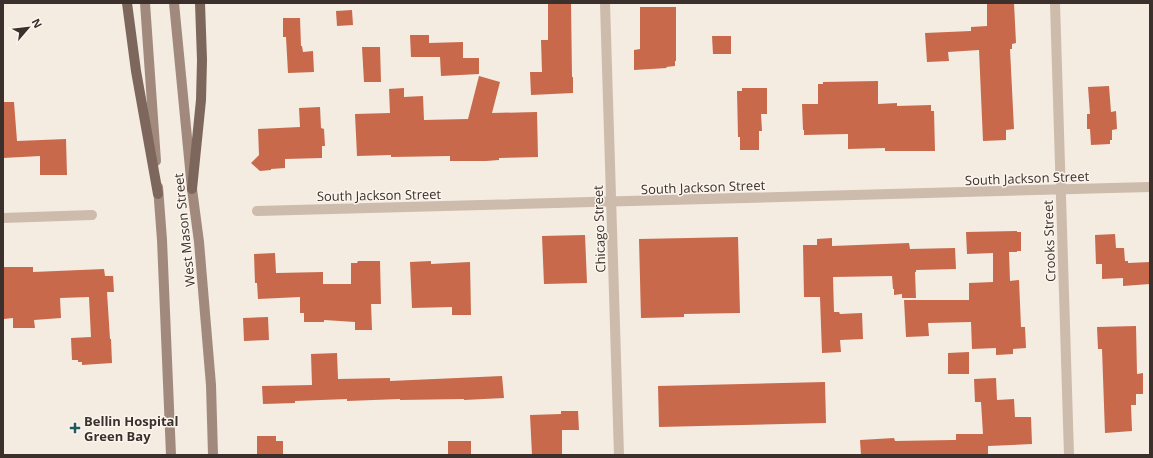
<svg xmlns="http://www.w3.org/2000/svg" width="1153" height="458" font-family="'Open Sans',sans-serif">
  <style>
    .building { fill: #c8694b }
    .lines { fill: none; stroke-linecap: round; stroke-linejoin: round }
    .minor { stroke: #cdbbac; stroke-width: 10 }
    .secondary { stroke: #a18a7d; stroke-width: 10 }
    .primary { stroke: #7d675c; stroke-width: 10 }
    .poi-dot { fill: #1f5a5e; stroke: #fbf5ee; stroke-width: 1.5 }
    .labels { text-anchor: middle; stroke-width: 3; stroke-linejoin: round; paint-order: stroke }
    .street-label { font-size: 13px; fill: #3b302b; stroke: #fbf5ee }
    .poi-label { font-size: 13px; font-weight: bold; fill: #3b302b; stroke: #fbf5ee; text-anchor: start }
  </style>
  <rect width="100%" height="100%" fill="#f4ebe1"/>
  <g class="building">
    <path d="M548,3H571L572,77H573V93L531,95L530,72H542L541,40H548Z"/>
    <path d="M987,3H1014L1016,43L1012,44V49H1010L1014,129L1006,130V140L983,141L979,50L948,52L949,61L927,62L925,33L971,31V27L987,26Z"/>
    <path d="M640,7H676V61H675V66L666,67L667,68L634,70V50L640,49Z"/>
    <path d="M352,10L353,25L337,26L336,11Z"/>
    <path d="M283,18H300L301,46H302L303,52L313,51L314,72L288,73L286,37H283Z"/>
    <path d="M410,35H429V43L463,42V58H479V74L441,76L440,57H411Z"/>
    <path d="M712,36H731V54H713Z"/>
    <path d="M362,47H380L381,82H364Z"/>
    <path d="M479,76L500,82L492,113L537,112L538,157L499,158V160L486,161H450V156L391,157V155L357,156L355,114L390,113L389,89L404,88V97L423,96L424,120L468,119Z"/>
    <path d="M878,81V104L897,103V106L931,105V111H934L935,151H885V148L848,149V134L804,135V130H803L802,104H818V84H823V82Z"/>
    <path d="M1109,86L1111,112L1116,111L1117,129L1112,130V140H1110V144L1091,145L1090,129H1087V114H1090L1088,87Z"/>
    <path d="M742,88H767V114H761L762,131H759V150H740V137H738L737,91H742Z"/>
    <path d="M3,102H14L17,141L66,139L67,175H40V156L3,158Z"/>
    <path d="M320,107L321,128L324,129L325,146H322V158L285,159V168L271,169V170L260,171L251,163L259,155L258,129L300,127L299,108Z"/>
    <path d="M1017,231V232H1021V251H1017V252H1009L1010,281L1019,280L1021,327H1025L1026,348L1013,349V354L996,355V348L972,349L971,322L928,323L929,336L906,337L904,300H969V283L993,282V253L967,254L966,232Z"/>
    <path d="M1115,234L1116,248H1124L1125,261H1128V263L1150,262V284L1123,286V278L1102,279V264H1096L1095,235Z"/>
    <path d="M585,235L587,283L544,284L542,236Z"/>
    <path d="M738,237L740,313L684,314V317L641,318L639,239Z"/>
    <path d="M832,238V246L909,243L910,249L955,248L956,269L916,270V272H915L916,298H902V294L894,295V289H893L892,276L833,277L834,312H839L840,314L862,313L863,339L840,340L841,352L822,353L820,297H804L803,245H817V239Z"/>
    <path d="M275,253L276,273L323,272V284H351V263H357L358,261H380L381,304H371L372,330H355V322L324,320V322H304V313H300V297L258,299L257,283H255L254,254Z"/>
    <path d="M431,261V264L470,262L471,315H452V307L412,308L410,262Z"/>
    <path d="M3,267H33V272L104,269L105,276H113L114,292H107L110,339H111L112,363L82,365V362H78V360H72L71,338L91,337L89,297L60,298L61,318L34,320L35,328H13V318L4,319Z"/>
    <path d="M268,317L269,340L244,341L243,318Z"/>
    <path d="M1136,326L1137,374L1143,373V394H1136V405H1131L1132,431L1105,433L1102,349H1098L1097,327Z"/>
    <path d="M969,352V374H948V353Z"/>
    <path d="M337,353L338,379L390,378V381L502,376L504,398L464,400V399L400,400V399L347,401V399L295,401V403L263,404L262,386L312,385L311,354Z"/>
    <path d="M996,378L997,400L1014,399L1015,417H1031L1032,444L988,446V455H861L860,440L894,438L895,441L953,440H956V434H983L981,402H975L974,379Z"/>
    <path d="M825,382L826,423L659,427L658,386Z"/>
    <path d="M561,411H578L579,430H562V455H532L530,415L561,414Z"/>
    <path d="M257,436H276V441H283V455H257Z"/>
    <rect x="448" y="441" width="23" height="14"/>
  </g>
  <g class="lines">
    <g class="minor">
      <path d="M605,3L619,455"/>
      <path d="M1055,3L1069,455"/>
      <path d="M257,211L1150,187"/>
      <path d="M3,218L92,215"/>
    </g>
    <g class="secondary">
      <path d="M145,3L156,161"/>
      <path d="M174,3L192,189L199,242L211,385L213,455"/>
      <path d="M158,187L162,240L171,455"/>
    </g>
    <g class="primary">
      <path d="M127,3L136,71L158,194"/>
      <path d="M192,189L201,100L202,60L200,3"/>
    </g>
  </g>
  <path class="poi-dot" d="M73 422h4v4h4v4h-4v4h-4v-4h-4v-4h4z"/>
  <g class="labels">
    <g class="street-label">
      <text transform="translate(1027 178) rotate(-2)" y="5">South Jackson Street</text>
      <text transform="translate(703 187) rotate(-2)" y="5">South Jackson Street</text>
      <text transform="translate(379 195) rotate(-1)" y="5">South Jackson Street</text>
      <text transform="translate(599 229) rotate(-92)" y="5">Chicago Street</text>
      <text transform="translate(184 230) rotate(-96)" y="5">West Mason Street</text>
      <text transform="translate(1049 241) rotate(-92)" y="5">Crooks Street</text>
    </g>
    <g class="poi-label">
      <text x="84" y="426">Bellin Hospital<tspan x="84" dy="15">Green Bay</tspan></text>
    </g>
  </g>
  <rect width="1153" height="458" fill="none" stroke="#3b302b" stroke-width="8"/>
  <g transform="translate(28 28) rotate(62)" stroke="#fbf5ee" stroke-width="3" paint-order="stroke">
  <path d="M0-3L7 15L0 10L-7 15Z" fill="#3b302b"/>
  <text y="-6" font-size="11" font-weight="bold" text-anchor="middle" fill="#3b302b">N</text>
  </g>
</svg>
